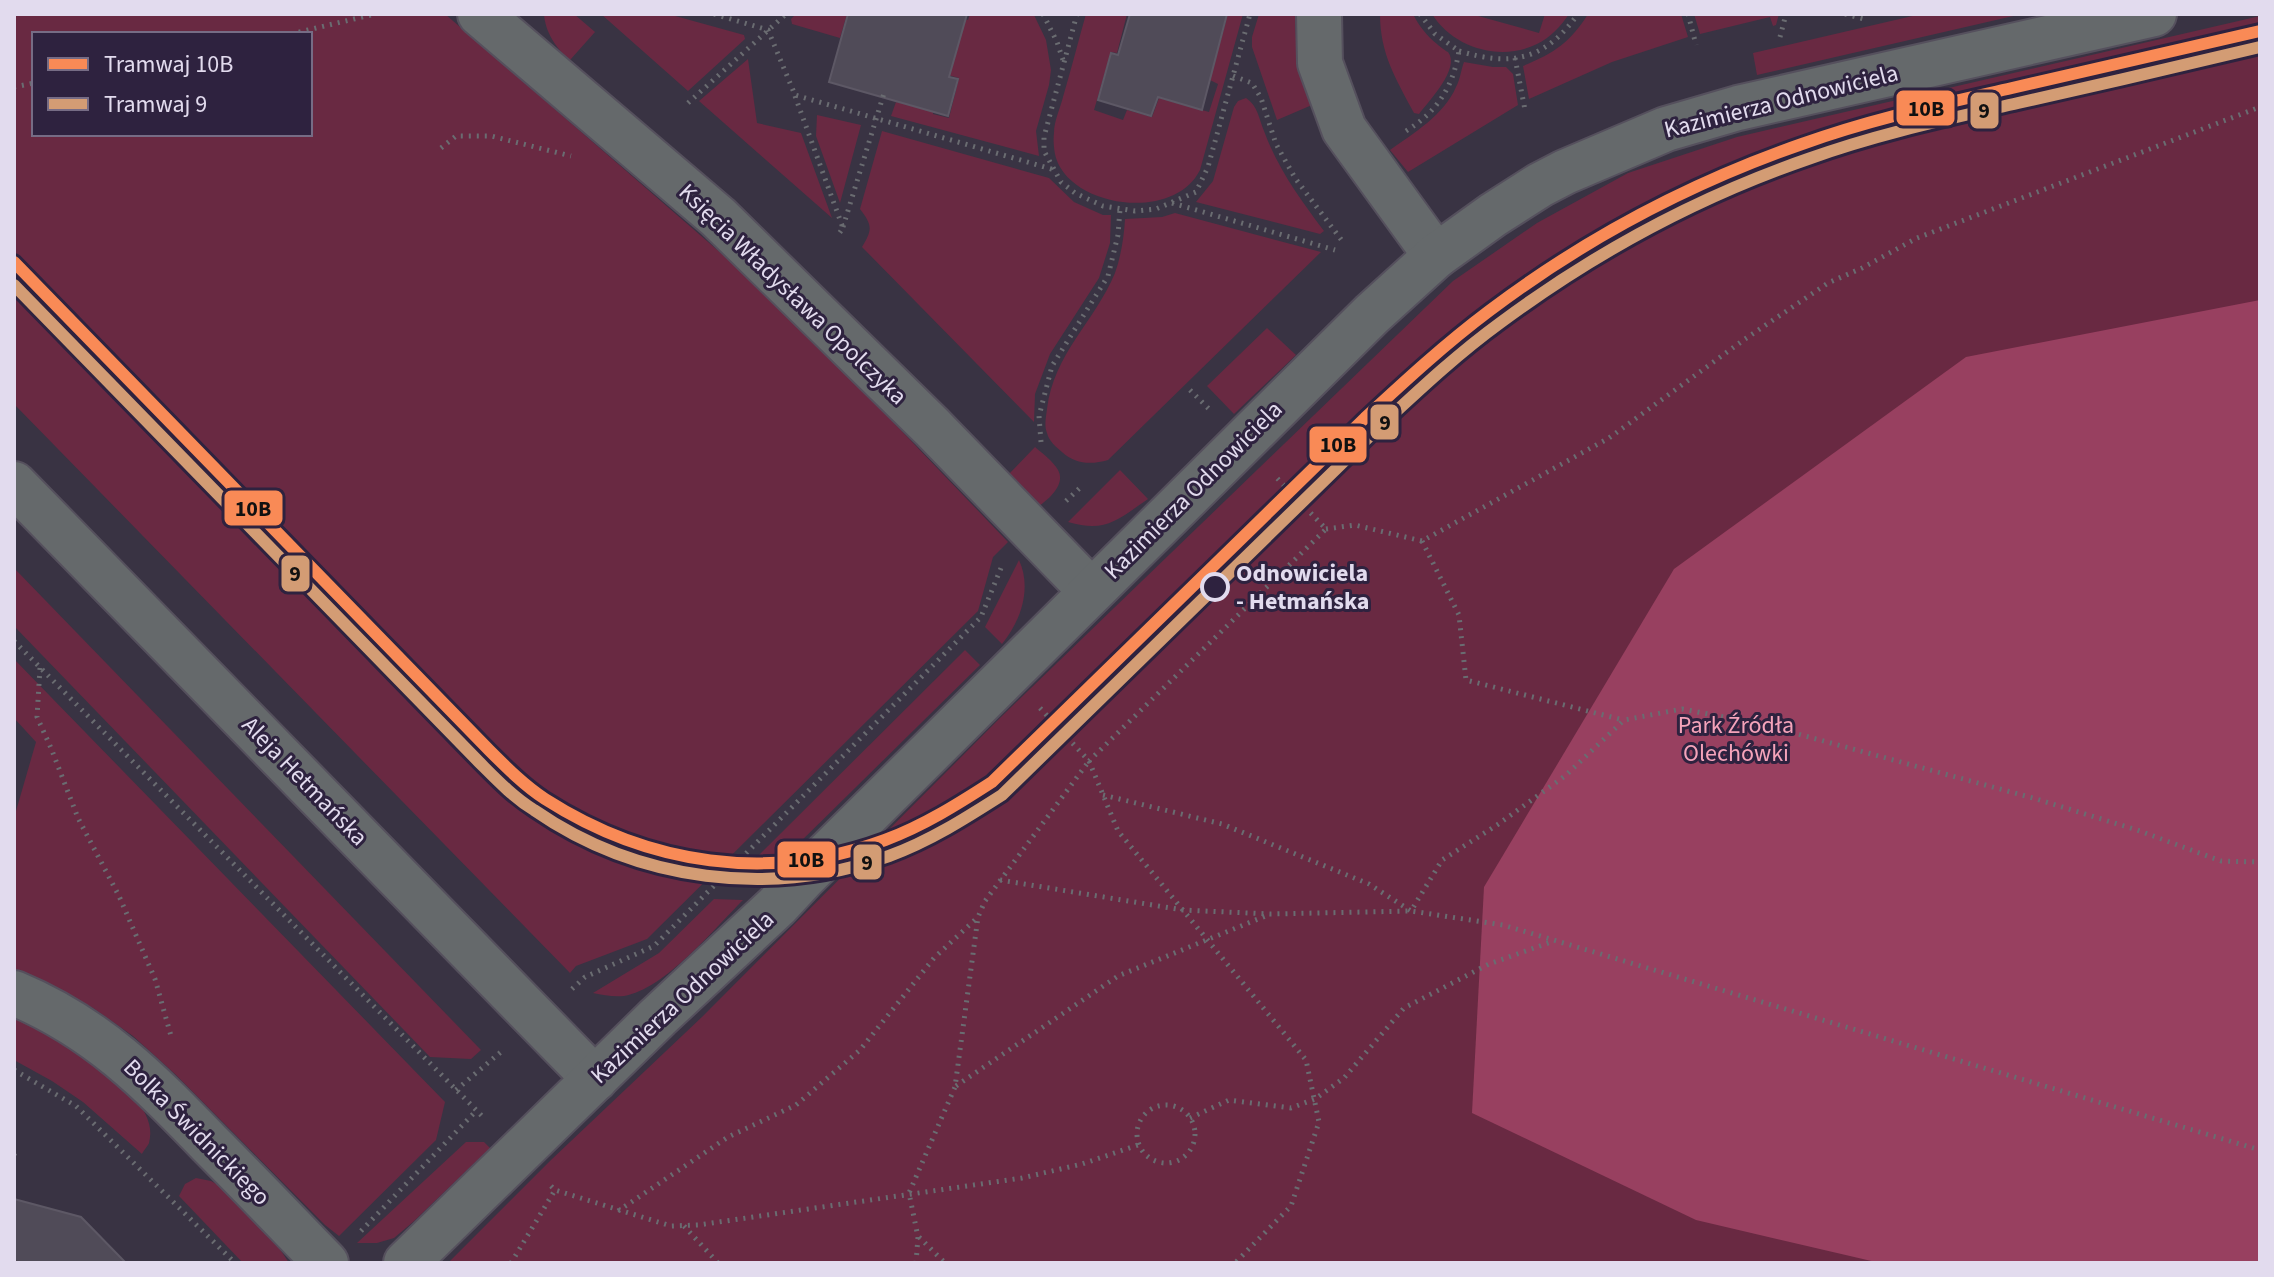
<svg xmlns="http://www.w3.org/2000/svg" width="2274" height="1277" font-family="'Source Sans 3',sans-serif">
  <style>
    .green { fill: #692942; fill-rule: evenodd }
    .forest { fill: #984060 }
    .building { fill: #504b58; stroke: #5d5865; stroke-width: 2 }
    .lines { fill: none; stroke-linecap: round; stroke-linejoin: round }
    .minor-casing { stroke: #55505d; stroke-width: 48 }
    .path { stroke: #6a6c71; stroke-width: 5; stroke-dasharray: 2 6; stroke-linecap: butt }
    .minor { stroke: #65696b; stroke-width: 44 }
    .tram-1-casing { stroke: #2e223f; stroke-width: 18 }
    .tram-2-casing { stroke: #2e223f; stroke-width: 18 }
    .tram-1 { stroke: #f98a56; stroke-width: 12 }
    .tram-2 { stroke: #d39c74; stroke-width: 12 }
    .stop-dot { fill: #2e223f; stroke: #e2dbee; stroke-width: 4 }
    .labels { text-anchor: middle; stroke-width: 6; stroke-linejoin: round; paint-order: stroke }
    .street-label { font-size: 24px; fill: #e2dbee; stroke: #2e223f }
    .stop-label { font-size: 24px; font-weight: bold; fill: #e2dbee; stroke: #2e223f; text-anchor: start }
    .park-label { font-size: 24px; fill: #f5a3ba; stroke: #2e223f }
    .line-badge { stroke: #2e223f; stroke-width: 3 }
    .pale-badge-label { font-size: 22px; text-anchor: middle; font-weight: bold; fill: #111 }
  </style>
  <rect width="100%" height="100%" fill="#393343"/>
  <g class="green">
    <path d="M14,14H445L730,261L802,327L1008,542L993,557L978,611L647,939L576,966L570,973L14,404ZM34,34H310V134H34Z"/>
    <path d="M544,14H574L595,32L570,60C557,50 545,32 544,14Z"/>
    <path d="M601,14H668L744,35L745,39L688,91Z"/>
    <path d="M796,14H847L840,38L792,24L791,19Z"/>
    <path d="M970,14L1034,15L1046,40L1051,70L1049,85L1036,131L1039,156L891,116L896,102L933,111V114L949,118L959,78L948,75L956,17L968,20Z"/>
    <path d="M1086,14H1127L1117,53L1111,52L1094,110L1123,120L1127,110L1152,117L1159,98L1209,112L1218,84L1208,79L1207,47L1218,50L1226,21L1217,17V14H1243L1200,170C1174,222 1072,208 1056,158C1054,151 1053,140 1054,133C1054,121 1060,109 1063,97C1071,70 1078,42 1086,14Z"/>
    <path d="M1259,14H1295C1295,46 1300,76 1312,105L1277,120L1252,47V37Z"/>
    <path d="M1380,14H1413C1419,26 1427,36 1437,44C1438,45 1447,52 1448,52C1461,68 1428,102 1419,114L1414,113C1396,79 1380,54 1380,14Z"/>
    <path d="M1432,14H1471L1539,33L1545,14H1569C1561,26 1550,38 1537,44C1501,62 1453,48 1432,14Z"/>
    <path d="M1588,14H1681L1688,37L1612,62L1529,99L1523,66C1554,53 1570,43 1588,14Z"/>
    <path d="M1694,14H1779L1776,25L1773,26L1770,17L1700,34Z"/>
    <path d="M1921,14H2022L1757,75L1753,53Z"/>
    <path d="M2260,16V1263H448L551,1160L703,1016L1001,717L1453,281L1537,223L1628,173L1737,137Z"/>
    <path d="M748,59L757,123L801,133L832,218L699,101Z"/>
    <path d="M1464,62L1493,67H1506L1513,74L1518,105L1408,172L1390,150C1414,133 1444,115 1456,87C1460,80 1461,70 1464,62Z"/>
    <path d="M1246,98C1258,106 1259,119 1264,131C1278,169 1300,199 1324,231L1320,234L1196,202L1213,181L1234,107L1238,101Z"/>
    <path d="M817,115L861,125L840,203L816,136Z"/>
    <path d="M882,131L1049,178L1074,202L1103,215H1111L1110,243L1099,278L1050,354L1035,394L1034,422L862,247C873,229 872,225 860,209Z"/>
    <path d="M1175,213L1321,252L1108,460C1091,465 1075,464 1062,452C1056,447 1049,441 1047,433C1044,426 1046,417 1047,409C1054,353 1094,323 1115,273C1121,256 1124,237 1125,219L1162,217Z"/>
    <path d="M1267,328L1296,355L1234,414L1207,386Z"/>
    <path d="M1035,447C1042,453 1054,462 1058,470C1066,484 1049,499 1039,506L1008,475Z"/>
    <path d="M1120,470L1148,499C1117,520 1106,533 1068,522Z"/>
    <path d="M1019,560C1032,588 1021,621 1002,644L985,627Z"/>
    <path d="M14,568L481,1050L471,1059L430,1057L14,626Z"/>
    <path d="M965,650L980,665L789,853L758,856Z"/>
    <path d="M14,659L445,1102L436,1140L339,1236L325,1225L175,1074L133,1036L93,1008L51,986L14,970V818L36,742L14,718Z"/>
    <path d="M714,899L743,900C714,929 665,989 624,996C613,997 603,995 593,993L659,953Z"/>
    <path d="M14,1018C50,1036 165,1092 149,1143C149,1144 142,1153 142,1154L83,1102L52,1081L14,1060Z"/>
    <path d="M466,1142H484L490,1148L413,1222L394,1238L377,1243H357Z"/>
    <path d="M196,1178L211,1181L222,1187L274,1240L289,1263H243L179,1196L185,1184Z"/>
  </g>
  <path class="forest" d="M2260,300V1263H1880L1696,1220L1472,1113L1484,887L1674,569L1966,357Z"/>
  <g class="building">
    <path d="M848,14H967L949,77L958,79L948,116L829,82Z"/>
    <path d="M1130,14H1227L1202,110L1158,97L1151,116L1098,100L1111,53L1118,55Z"/>
    <path d="M14,1199L81,1217L126,1263H14Z"/>
  </g>
  <g class="lines">
    <defs>
      <g id="minor">
        <path d="M480,14L718,217L932,427L1091,591"/>
        <path d="M1319,14L1320,63L1344,129L1436,256"/>
        <path d="M14,484L595,1079"/>
        <path d="M14,993C98,1028 149,1081 211,1145C250,1184 288,1224 326,1263"/>
        <path d="M406,1263L658,1017L777,906L804,877L1372,314L1436,256L1493,215L1540,185L1565,172L1666,129L1738,108L2154,14"/>
      </g>
    </defs>
    <use href="#minor" class="minor-casing"/>
    <g class="path">
      <path d="M714,14L768,30L795,95L1055,170"/>
      <path d="M1043,14L1057,42L1063,60"/>
      <path d="M1077,14L1044,137V151L1061,182L1075,193L1103,206L1135,211L1156,209L1196,192L1208,167L1250,14"/>
      <path d="M1688,14L1696,45"/>
      <path d="M1845,14L1864,19"/>
      <path d="M291,34L375,14"/>
      <path d="M1780,37L1786,14"/>
      <path d="M1459,51C1512,67 1545,60 1578,14"/>
      <path d="M1515,58L1525,110"/>
      <path d="M1233,76L1252,83L1261,98L1276,144L1295,178L1343,242"/>
      <path d="M14,87L34,83"/>
      <path d="M795,96L843,228L838,235"/>
      <path d="M688,103L786,14"/>
      <path d="M1406,131C1437,112 1453,87 1459,51L1435,34L1420,14"/>
      <path d="M441,148L456,136H491L571,156"/>
      <path d="M1172,203L1335,250"/>
      <path d="M843,227L885,90"/>
      <path d="M1190,390L1209,409"/>
      <path d="M1041,442L1039,416L1052,366L1108,276L1118,235L1120,209"/>
      <path d="M1066,501L1083,485"/>
      <path d="M1326,529L1355,525L1422,541L1609,438L1745,339L1828,283L1862,268L1917,238L2260,107"/>
      <path d="M1422,541L1459,615L1466,680L1623,720"/>
      <path d="M14,641L485,1119"/>
      <path d="M40,668L37,717L51,748L78,818L119,896L155,979L171,1036"/>
      <path d="M1040,708L1089,761L1326,529L1275,476"/>
      <path d="M1089,761L1118,831L1306,1060L1319,1122L1291,1206L1235,1263"/>
      <path d="M1103,795L1222,824L1369,884L1411,911L1442,860L1497,825L1565,776L1624,720L1682,709L1761,724L2033,798L2137,830L2221,861L2260,862"/>
      <path d="M1000,880L1183,910L1270,914L1411,911L1503,925L2260,1150"/>
      <path d="M572,989L585,977L654,946L981,617L1001,568"/>
      <path d="M14,1070L76,1106L235,1263"/>
      <path d="M956,1086L1118,976L1268,915"/>
      <path d="M456,1090L502,1051"/>
      <circle cx="1166" cy="1134" r="29"/>
      <path d="M1190,1118L1229,1100L1291,1108L1315,1099L1344,1078L1404,1008L1489,964L1554,941"/>
      <path d="M14,1155L16,1149"/>
      <path d="M551,1186L555,1190L671,1226L698,1225L1022,1178L1082,1164L1138,1145"/>
      <path d="M618,1211L728,1137L796,1105L860,1050L934,958L977,918"/>
      <path d="M684,1226L718,1263"/>
      <path d="M361,1231L476,1111"/>
      <path d="M919,1237L945,1263"/>
      <path d="M511,1263L555,1190"/>
      <path d="M916,1263L918,1237L909,1193L955,1087L978,917L985,901L1089,761"/>
    </g>
    <use href="#minor" class="minor"/>
    <defs>
      <path id="tram-1" d="M14,262L490,751C507,768 525,786 545,799C648,865 769,883 885,840C923,826 958,804 992,782L1365,418C1405,381 1445,344 1489,311C1583,240 1690,183 1802,144C1871,119 1942,104 2012,88C2095,69 2177,50 2260,31"/>
      <path id="tram-2" d="M14,285L479,762C496,779 513,797 534,810C638,882 771,898 889,856C930,841 966,818 1002,795L1376,430C1416,393 1456,355 1500,323C1593,254 1698,197 1808,159C1877,134 1948,119 2018,103C2099,85 2179,66 2260,47"/>
    </defs>
    <use href="#tram-1" class="tram-1-casing"/>
    <use href="#tram-2" class="tram-2-casing"/>
    <use href="#tram-1" class="tram-1"/>
    <use href="#tram-2" class="tram-2"/>
  </g>
  <circle class="stop-dot" cx="1215" cy="587" r="13"/>
  <g class="labels">
    <g class="street-label">
      <text transform="translate(1781 101) rotate(-14)" y="8">Kazimierza Odnowiciela</text>
      <text transform="translate(793 294) rotate(44)" y="8">Księcia Władysława Opolczyka</text>
      <text transform="translate(1193 490) rotate(-45)" y="8">Kazimierza Odnowiciela</text>
      <text transform="translate(305 781) rotate(46)" y="8">Aleja Hetmańska</text>
      <text transform="translate(682 997) rotate(-43)" y="8">Kazimierza Odnowiciela</text>
      <text transform="translate(197 1132) rotate(45)" y="8">Bolka Świdnickiego</text>
    </g>
    <g class="stop-label">
      <text x="1236" y="581">Odnowiciela<tspan x="1236" dy="28">- Hetmańska</tspan></text>
    </g>
    <g class="park-label">
      <text x="1736" y="733">Park Źródła<tspan x="1736" dy="28">Olechówki</tspan></text>
    </g>
  </g>
  <g class="line-badge">
    <rect x="1895" y="89" width="61" height="38" rx="8" fill="#f98a56"/>
    <rect x="1969" y="91" width="31" height="39" rx="8" fill="#d39c74"/>
    <rect x="1369" y="403" width="31" height="38" rx="8" fill="#d39c74"/>
    <rect x="1308" y="425" width="60" height="39" rx="8" fill="#f98a56"/>
    <rect x="223" y="489" width="61" height="38" rx="8" fill="#f98a56"/>
    <rect x="280" y="554" width="31" height="39" rx="8" fill="#d39c74"/>
    <rect x="776" y="840" width="61" height="39" rx="8" fill="#f98a56"/>
    <rect x="852" y="843" width="31" height="38" rx="8" fill="#d39c74"/>
  </g>
  <g class="pale-badge-label">
    <text x="1926" y="116">10B</text>
    <text x="1984" y="118">9</text>
    <text x="1385" y="430">9</text>
    <text x="1338" y="452">10B</text>
    <text x="253" y="516">10B</text>
    <text x="295" y="581">9</text>
    <text x="806" y="867">10B</text>
    <text x="867" y="870">9</text>
  </g>
  <rect width="2274" height="1277" fill="none" stroke="#e2dbee" stroke-width="32"/>
  <rect x="32" y="32" width="280" height="104" fill="#2e223f" stroke="#766c85" stroke-width="2"/>
  <rect x="48" y="58" width="40" height="12" fill="#f98a56" stroke="#766c85" stroke-width="2"/>
  <text x="104" y="72" font-size="24" fill="#e2dbee">Tramwaj 10B</text>
  <rect x="48" y="98" width="40" height="12" fill="#d39c74" stroke="#766c85" stroke-width="2"/>
  <text x="104" y="112" font-size="24" fill="#e2dbee">Tramwaj 9</text>
</svg>
